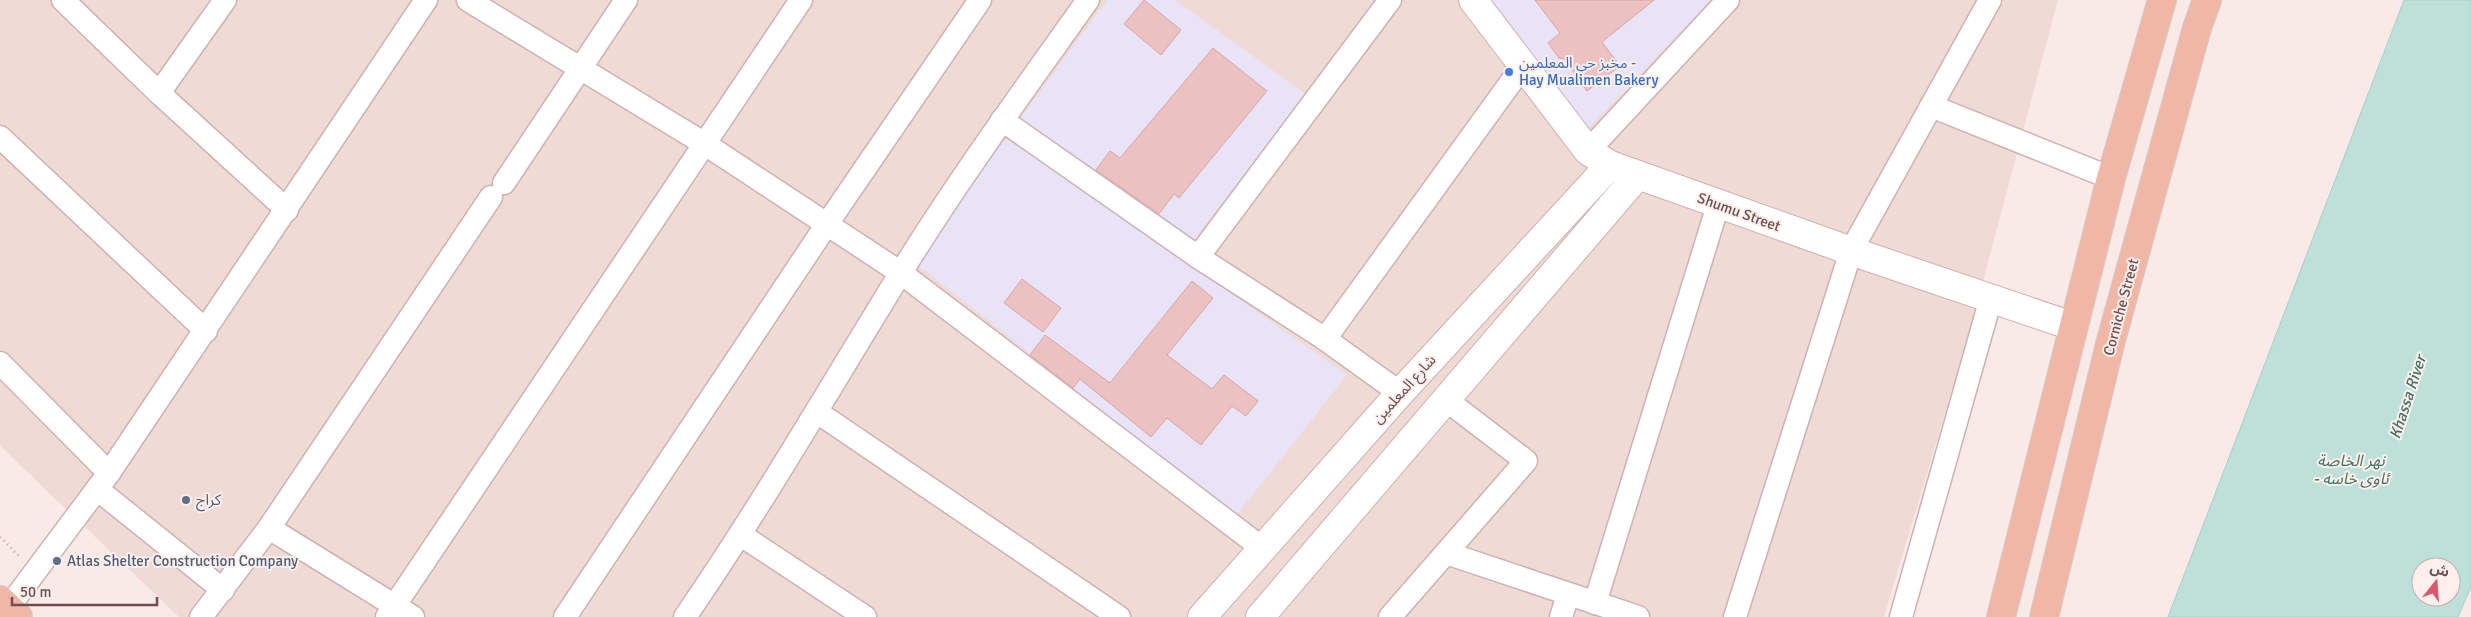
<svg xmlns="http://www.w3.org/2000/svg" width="2471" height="617" font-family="Signika,'Noto Sans Arabic',sans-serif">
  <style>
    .residential { fill: #f0dad6 }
    .education { fill: #e8e3f6 }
    .water { fill: #bde1d8; stroke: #a5d1c6; fill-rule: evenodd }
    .building { fill: #ecc1c1; stroke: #dda4a5 }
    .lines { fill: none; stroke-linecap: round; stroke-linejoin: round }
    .street-casing { stroke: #ccb2b1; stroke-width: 25 }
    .secondary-casing { stroke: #ceb0af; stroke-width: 30 }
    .primary-casing { stroke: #d4caca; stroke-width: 30 }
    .path { stroke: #d1a5a5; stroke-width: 3; stroke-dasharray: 1 4; stroke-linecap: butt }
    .street { stroke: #fff; stroke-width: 22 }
    .secondary { stroke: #fff; stroke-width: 28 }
    .primary { stroke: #f1b7a6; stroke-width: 28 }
    .shop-dot { fill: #3f7fe0; stroke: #fdf0ec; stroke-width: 2 }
    .service-dot { fill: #5c6f8a; stroke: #fdf0ec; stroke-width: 2 }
    .labels { text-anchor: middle; stroke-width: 4; stroke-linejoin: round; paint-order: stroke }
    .shop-label { font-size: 15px; fill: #366cbe; stroke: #fdf0ec; text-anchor: start }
    .street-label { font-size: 15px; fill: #704e50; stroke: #fdf0ec }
    .service-label { font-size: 15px; fill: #4e5e75; stroke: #fdf0ec; text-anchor: start }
    .water-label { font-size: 16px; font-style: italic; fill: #447468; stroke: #fdf0ec }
  </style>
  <rect width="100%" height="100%" fill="#faeae7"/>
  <path class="residential" d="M0,0H2058L1970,330L1884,617H179L0,446Z"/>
  <g class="education">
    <path d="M1107,0H1175L1307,95L1191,243L1019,120Z"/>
    <path d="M1487,0H1711L1586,131Z"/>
    <path d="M1005,134L1347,375L1236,516L914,262Z"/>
  </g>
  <path class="water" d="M2404,0H2471V587L2458,617H2168ZM2421,567H2451V597H2421Z"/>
  <g class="building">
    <path d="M1144,0L1181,30L1161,55L1124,24Z"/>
    <path d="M1535,0H1654L1602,42L1620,66L1587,91L1564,59L1559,58L1548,43L1560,33Z"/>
    <path d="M1213,48L1267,91L1179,198L1174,194L1159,214L1096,170L1110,151L1120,158Z"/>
    <path d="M1022,279L1061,308L1043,332L1004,303Z"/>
    <path d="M1192,281L1213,298L1167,355L1212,389L1224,375L1258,401L1246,416L1232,406L1201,445L1167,418L1151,437L1080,379L1073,388L1030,355L1045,335L1110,383Z"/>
  </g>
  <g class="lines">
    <defs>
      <g id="street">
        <path d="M63,0L159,93L287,210"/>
        <path d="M468,0L705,144L901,273L1262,548"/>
        <path d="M159,93L225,0"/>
        <path d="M1931,106L2111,178"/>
        <path d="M1002,120L1198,257L1325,339L1400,393"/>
        <path d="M0,137L206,331"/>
        <path d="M1588,151L1728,0"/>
        <path d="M504,183L626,0"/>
        <path d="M1198,257L1390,0"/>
        <path d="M1325,339L1522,67"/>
        <path d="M0,363L109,473"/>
        <path d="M817,412L1119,617"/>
        <path d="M97,489L223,590"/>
        <path d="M269,528L413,617"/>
        <path d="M741,535L865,617"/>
        <path d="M1446,553L1638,617"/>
        <path d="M1595,603L1718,205"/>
        <path d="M8,608L109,473L426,0"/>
        <path d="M201,617L269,528L491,197"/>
        <path d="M387,617L801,0"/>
        <path d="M565,617L827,224L980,0"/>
        <path d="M685,617C762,505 829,389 900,274C958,180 1024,90 1088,0"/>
        <path d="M1390,617L1526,461L1445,399"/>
        <path d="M1561,617L1568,595"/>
        <path d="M1735,617L1851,251L1990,0"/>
        <path d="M1901,617L1991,298"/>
      </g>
      <g id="secondary">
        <path d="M1473,0L1588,151L1610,165L1851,251L2072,326"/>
        <path d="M1202,617L1400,393L1610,165"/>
        <path d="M1260,617L1638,175"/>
      </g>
      <g id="primary">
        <path d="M0,600L18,617"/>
        <path d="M2001,617L2111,178L2162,0"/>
        <path d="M2044,617L2110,344L2197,28L2207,0"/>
      </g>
    </defs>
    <use href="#street" class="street-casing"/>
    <use href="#secondary" class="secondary-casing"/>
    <use href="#primary" class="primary-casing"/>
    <path class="path" d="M0,537L21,558"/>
    <use href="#street" class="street"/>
    <use href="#secondary" class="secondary"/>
    <use href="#primary" class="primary"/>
  </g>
  <circle class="shop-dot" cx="1509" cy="72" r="5"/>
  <g class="service-dot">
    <circle cx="186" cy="500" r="5"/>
    <circle cx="57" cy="561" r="5"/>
  </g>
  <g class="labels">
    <g class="shop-label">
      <text x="1519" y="68">مخبز حي المعلمين -<tspan x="1519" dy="17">Hay Mualimen Bakery</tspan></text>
    </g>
    <g class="street-label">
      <text transform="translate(1739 212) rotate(20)" y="5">Shumu Street</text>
      <text transform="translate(2121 307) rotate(-75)" y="5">Corniche Street</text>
      <text transform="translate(1404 389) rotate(-48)" y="5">شارع المعلمين</text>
    </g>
    <g class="service-label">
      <text x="196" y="505">كراج</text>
      <text x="67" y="566">Atlas Shelter Construction Company</text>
    </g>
    <g class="water-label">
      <text transform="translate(2407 397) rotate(-72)" y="6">Khassa River</text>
      <text x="2351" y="466">نهر الخاصة<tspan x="2351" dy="18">- ئاوی خاسە</tspan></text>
    </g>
  </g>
  <g transform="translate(2436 582) rotate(17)"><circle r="24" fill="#fdf0ec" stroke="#c5afae"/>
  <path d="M0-4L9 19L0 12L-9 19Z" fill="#d65a70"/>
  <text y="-8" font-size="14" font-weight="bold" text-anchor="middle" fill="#704e50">ش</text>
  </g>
  <path d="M12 597v8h145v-8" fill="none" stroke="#704e50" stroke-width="2.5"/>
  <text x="20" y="597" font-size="15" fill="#704e50" stroke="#fdf0ec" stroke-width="4" paint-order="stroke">50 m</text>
</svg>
